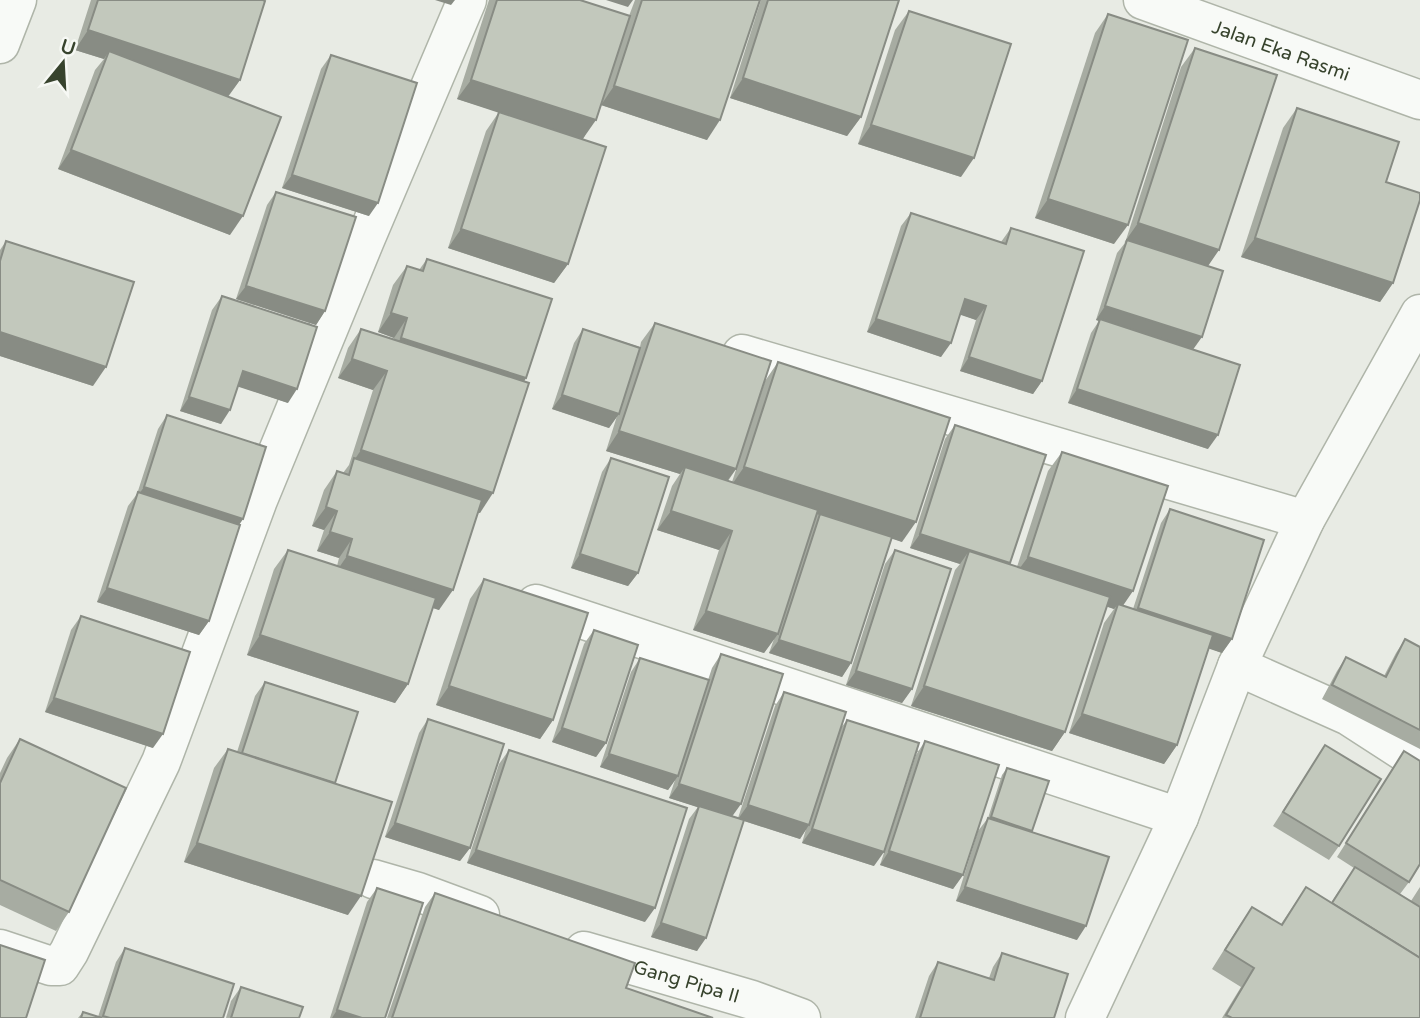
<svg xmlns="http://www.w3.org/2000/svg" width="1420" height="1018" font-family="'Varela Round',sans-serif">
  <style>
    .lines { fill: none; stroke-linecap: round; stroke-linejoin: round }
    .minor-casing { stroke: #afb5a9; stroke-width: 41 }
    .minor { stroke: #f8faf7; stroke-width: 38 }
    .wall { fill: #a7aca2 }
    .shaded-wall { fill: #888c84 }
    .building { fill: #c2c8bc; stroke: #888c84; stroke-width: 2 }
    .labels { text-anchor: middle; stroke-width: 6; stroke-linejoin: round; paint-order: stroke }
    .street-label { font-size: 19px; fill: #37432d; stroke: #f6f8f4 }
  </style>
  <rect width="100%" height="100%" fill="#e8ebe4"/>
  <g class="lines">
    <defs>
      <g id="minor">
        <path id="s1" d="M1143,0L1420,100"/>
        <path d="M0,44L17,0"/>
        <path d="M742,354L1305,520"/>
        <path d="M536,604L1179,817"/>
        <path d="M1237,666L1349,716L1420,762"/>
        <path d="M373,879L418,892L480,915"/>
        <path d="M0,949L51,966H60L69,952L161,762L258,500L365,240L467,0"/>
        <path id="s2" d="M584,951L752,1000L801,1018"/>
        <path d="M1085,1018L1179,817L1237,666L1305,520L1420,314"/>
      </g>
    </defs>
    <use href="#minor" class="minor-casing"/>
    <use href="#minor" class="minor"/>
  </g>
  <g class="wall">
    <path d="M91,0H263L240,80L228,97L230,235L58,169L95,70L104,59L75,50Z"/>
    <path d="M489,0H580L629,16L635,0H760L707,140L601,105L583,139L568,264L554,283L448,248L486,131L499,112L457,99Z"/>
    <path d="M761,0H899L861,117L847,136L730,98Z"/>
    <path d="M909,11L961,177L858,144L895,30Z"/>
    <path d="M1108,14L1114,244L1035,218L1095,33Z"/>
    <path d="M1195,48L1193,349L1208,449L1068,403L1091,333L1099,321L1096,320L1117,253L1125,243L1181,67Z"/>
    <path d="M331,55L369,216L282,188L321,69Z"/>
    <path d="M1297,108L1386,182L1393,283L1380,302L1241,257L1283,128Z"/>
    <path d="M276,192L325,311L316,325L236,299L267,205Z"/>
    <path d="M911,213L1001,242L1011,228L1042,381L1033,394L960,371L976,320L960,314L941,357L867,332L901,226Z"/>
    <path d="M6,241L93,386L0,356V250Z"/>
    <path d="M427,259L526,378L524,382L480,513L478,512L439,610L433,608L408,684L395,703L247,655L274,569L288,550L337,566L339,558L317,551L324,530L312,526L324,490L337,471L343,473L349,465L373,390L338,378L348,348L361,329L393,339L394,338L378,332L393,285L407,266L419,270Z"/>
    <path d="M222,296L288,403L238,386L221,424L180,411L212,310Z"/>
    <path d="M655,323L736,469L728,481L732,482L765,381L778,362L902,542L892,538L851,663L842,677L769,653L774,639L764,653L693,630L719,550L657,530L672,486L680,474L606,451L617,416L609,428L552,409L574,343L583,329L640,347L641,342Z"/>
    <path d="M167,415L243,519L239,525L209,621L199,635L97,602L128,506L137,494L158,429Z"/>
    <path d="M955,425L1010,563V564L1017,567L1048,471L1062,452L1123,606L1133,609L1161,523L1170,509L1232,639L1222,653L1209,648L1177,745L1164,764L1069,733L1104,623L1114,609L1106,606L1065,732L1052,751L911,706L955,570L960,564L910,548L945,439Z"/>
    <path d="M611,458L638,573L628,586L571,568L602,472Z"/>
    <path d="M895,550L912,689L902,703L846,685L885,564Z"/>
    <path d="M484,579L553,720L540,739L436,705L470,599Z"/>
    <path d="M81,616L153,748L45,712L71,630Z"/>
    <path d="M594,630L606,743L596,757L552,742L584,644Z"/>
    <path d="M1405,639L1420,647V749L1322,699L1337,671L1346,657L1384,676L1396,653Z"/>
    <path d="M721,654L732,816L738,818L775,706L784,692L840,729L847,720L874,866L802,843L806,829L800,839L744,821L697,951L651,937L689,819L698,807L669,798L675,780L668,790L600,767L631,672L640,658L708,680L712,668Z"/>
    <path d="M265,682L335,783L348,915L184,862L214,768L228,749L237,752L255,696Z"/>
    <path d="M428,719L470,848L460,861L385,837L419,733Z"/>
    <path d="M20,739L69,912L56,931L0,905V773L7,758Z"/>
    <path d="M925,741L963,875L953,889L880,865L916,755Z"/>
    <path d="M1325,745L1339,846L1329,860L1273,826Z"/>
    <path d="M509,750L645,922L467,863L499,764Z"/>
    <path d="M1404,751L1409,882L1400,894L1411,901L1420,887V1018H1222L1241,987L1212,969L1239,926L1252,907L1281,924L1306,887L1331,903L1354,868L1337,857Z"/>
    <path d="M1007,768L1031,832L1077,940L956,901L978,831L988,818L1002,775Z"/>
    <path d="M377,888L385,1018H330L367,902Z"/>
    <path d="M435,893L626,988L713,1018H387L425,907Z"/>
    <path d="M125,948L223,1018H78L83,1012L98,1017L116,962Z"/>
    <path d="M1002,953L1054,1018H915L929,976L938,962L989,978L993,967Z"/>
    <path d="M241,987L299,1018H226L231,1001Z"/>
  </g>
  <g class="shaded-wall">
    <path d="M435,0H455L451,5Z"/>
    <path d="M606,0H633L628,7Z"/>
    <path d="M88,30L240,80L226,99L109,51L104,59L75,50Z"/>
    <path d="M743,78L861,117L847,136L730,98Z"/>
    <path d="M471,80L596,120L582,140L457,99Z"/>
    <path d="M614,86L720,120L707,140L601,105Z"/>
    <path d="M871,125L974,158L961,177L858,144Z"/>
    <path d="M71,150L243,216L230,235L58,169Z"/>
    <path d="M292,175L378,203L369,216L282,188Z"/>
    <path d="M1048,199L1128,225L1114,244L1035,218Z"/>
    <path d="M1138,223L1219,250L1206,269L1127,240L1124,243Z"/>
    <path d="M461,229L568,264L554,283L448,248Z"/>
    <path d="M1255,238L1393,283L1380,302L1241,257Z"/>
    <path d="M246,286L325,311L316,325L236,299Z"/>
    <path d="M965,299L986,306L976,320L955,313Z"/>
    <path d="M1105,306L1202,337L1192,351L1096,320Z"/>
    <path d="M391,313L407,318L394,338L378,332Z"/>
    <path d="M876,319L951,343L941,357L867,332Z"/>
    <path d="M0,332L106,367L93,386L0,356Z"/>
    <path d="M401,338L526,378L513,397L387,357Z"/>
    <path d="M969,357L1042,381L1033,394L960,371Z"/>
    <path d="M352,359L387,371L373,390L338,378Z"/>
    <path d="M243,371L297,389L288,403L233,385Z"/>
    <path d="M1077,389L1218,435L1208,449L1068,403Z"/>
    <path d="M562,395L619,414L609,428L552,409Z"/>
    <path d="M189,397L230,410L221,424L180,411Z"/>
    <path d="M619,431L736,469L722,488L685,467L680,474L606,451Z"/>
    <path d="M361,450L493,493L480,513L350,470L353,462Z"/>
    <path d="M744,467L916,522L902,542L731,486Z"/>
    <path d="M144,487L243,519L233,533L134,501Z"/>
    <path d="M326,507L337,511L324,530L312,526Z"/>
    <path d="M671,511L732,531L719,550L657,530Z"/>
    <path d="M330,532L352,539L339,558L317,551Z"/>
    <path d="M920,534L1010,563L1001,577L969,551L960,564L910,548Z"/>
    <path d="M580,554L638,573L628,586L571,568Z"/>
    <path d="M347,556L453,590L439,610L334,575Z"/>
    <path d="M1028,557L1133,591L1120,610L1118,604L1114,609L1014,576Z"/>
    <path d="M107,588L209,621L199,635L97,602Z"/>
    <path d="M1138,608L1232,639L1222,653L1129,622Z"/>
    <path d="M706,611L778,634L764,653L693,630Z"/>
    <path d="M260,635L408,684L395,703L247,655Z"/>
    <path d="M779,640L851,663L842,677L769,653Z"/>
    <path d="M856,671L912,689L902,703L846,685Z"/>
    <path d="M449,686L553,720L540,739L436,705Z"/>
    <path d="M924,686L1065,732L1052,751L911,706Z"/>
    <path d="M54,698L163,734L153,748L45,712Z"/>
    <path d="M1082,714L1177,745L1164,764L1069,733Z"/>
    <path d="M562,728L606,743L596,757L552,742Z"/>
    <path d="M609,754L678,776L668,790L600,767Z"/>
    <path d="M679,784L741,804L731,818L669,798Z"/>
    <path d="M748,805L809,825L800,839L738,819Z"/>
    <path d="M395,823L470,848L460,861L385,837Z"/>
    <path d="M812,829L884,852L874,866L802,843Z"/>
    <path d="M197,843L361,896L348,915L184,862Z"/>
    <path d="M476,850L655,908L645,922L467,863Z"/>
    <path d="M889,851L963,875L953,889L880,865Z"/>
    <path d="M965,887L1086,926L1077,940L956,901Z"/>
    <path d="M661,923L706,938L697,951L651,937Z"/>
    <path d="M337,1010L362,1018H332Z"/>
  </g>
  <g class="building">
    <path d="M98,0H263L265,1L240,80L88,30Z"/>
    <path d="M497,0H580L630,16L596,120L471,80Z"/>
    <path d="M642,0H760L720,120L614,86Z"/>
    <path d="M768,0H899L861,117L743,78Z"/>
    <path d="M909,11L1011,44L974,158L871,125Z"/>
    <path d="M1108,14L1188,40L1128,225L1048,199Z"/>
    <path d="M1195,48L1277,75L1219,250L1138,223Z"/>
    <path d="M109,51L281,117L243,216L71,150Z"/>
    <path d="M331,55L417,83L378,203L292,175Z"/>
    <path d="M1297,108L1399,142L1386,182L1420,193V200L1393,283L1255,238Z"/>
    <path d="M499,112L606,147L568,264L461,229Z"/>
    <path d="M276,192L356,217L325,311L246,286Z"/>
    <path d="M911,213L1006,244L1011,228L1084,251L1042,381L969,357L986,306L965,299L951,343L876,319Z"/>
    <path d="M1127,240L1223,271L1202,337L1105,306Z"/>
    <path d="M6,241L134,282L106,367L0,332V261Z"/>
    <path d="M427,259L552,299L526,378L401,338L407,318L391,313L407,266L423,271Z"/>
    <path d="M222,296L317,327L297,389L243,371L230,410L189,397Z"/>
    <path d="M1100,319L1240,365L1218,435L1077,389Z"/>
    <path d="M655,323L771,361L736,469L619,431Z"/>
    <path d="M361,329L529,383L493,493L361,450L387,371L352,359Z"/>
    <path d="M583,329L640,348L619,414L562,395Z"/>
    <path d="M778,362L950,418L916,522L744,467Z"/>
    <path d="M167,415L266,447L243,519L144,487Z"/>
    <path d="M955,425L1046,455L1010,563L920,534Z"/>
    <path d="M1062,452L1168,486L1133,591L1028,557Z"/>
    <path d="M354,458L482,500L453,590L347,556L352,539L330,532L337,511L326,507L337,471L349,475Z"/>
    <path d="M611,458L669,477L638,573L580,554Z"/>
    <path d="M685,467L818,510L778,634L706,611L732,531L671,511Z"/>
    <path d="M138,492L240,525L209,621L107,588Z"/>
    <path d="M1170,509L1264,540L1232,639L1138,608Z"/>
    <path d="M820,514L892,537L851,663L779,640Z"/>
    <path d="M288,550L436,598L408,684L260,635Z"/>
    <path d="M895,550L951,569L912,689L856,671Z"/>
    <path d="M969,551L1110,597L1065,732L924,686Z"/>
    <path d="M484,579L588,613L553,720L449,686Z"/>
    <path d="M1118,604L1213,635L1177,745L1082,714Z"/>
    <path d="M81,616L190,652L163,734L54,698Z"/>
    <path d="M594,630L638,645L606,743L562,728Z"/>
    <path d="M1405,639L1420,647V730L1332,685L1346,657L1386,677Z"/>
    <path d="M721,654L783,674L741,804L679,784Z"/>
    <path d="M640,658L709,680L678,776L609,754Z"/>
    <path d="M265,682L358,712L335,783L242,753Z"/>
    <path d="M784,692L846,712L809,825L748,805Z"/>
    <path d="M428,719L504,744L470,848L395,823Z"/>
    <path d="M847,720L919,743L884,852L812,829Z"/>
    <path d="M20,739L126,788L69,912L0,880V783Z"/>
    <path d="M925,741L999,765L963,875L889,851Z"/>
    <path d="M1325,745L1381,779L1339,846L1283,812Z"/>
    <path d="M228,749L392,802L361,896L197,843Z"/>
    <path d="M509,750L687,808L655,908L476,850Z"/>
    <path d="M1404,751L1420,761V864L1409,882L1346,843Z"/>
    <path d="M1007,768L1049,781L1032,831L991,817Z"/>
    <path d="M699,806L744,820L706,938L661,923Z"/>
    <path d="M988,818L1109,857L1086,926L965,887Z"/>
    <path d="M1355,867L1420,907V958L1332,903Z"/>
    <path d="M1306,887L1420,958V1018H1232L1226,1015L1254,968L1225,950L1252,907L1282,925Z"/>
    <path d="M377,888L423,903L385,1018H362L337,1010Z"/>
    <path d="M435,893L635,963L626,988L713,1018H392Z"/>
    <path d="M0,945L45,960L26,1018H0Z"/>
    <path d="M125,948L234,984L223,1018H110L103,1016Z"/>
    <path d="M1002,953L1068,974L1054,1018H920L938,962L994,980Z"/>
    <path d="M241,987L303,1007L299,1018H231Z"/>
    <path d="M83,1012L102,1018H81Z"/>
  </g>
  <g class="labels">
    <g class="street-label">
      <text dy="7" stroke="none"><textPath href="#s1" startOffset="147">Jalan Eka Rasmi</textPath></text>
      <text dy="7" stroke="none"><textPath href="#s2" startOffset="107">Gang Pipa II</textPath></text>
    </g>
  </g>
  <g transform="translate(63 63) rotate(18)" stroke="#f6f8f4" stroke-width="5" paint-order="stroke">
  <path d="M0-5L12 26L0 18L-12 26Z" fill="#37432d"/>
  <text y="-10" font-size="19" font-weight="bold" text-anchor="middle" fill="#37432d">U</text>
  </g>
</svg>
